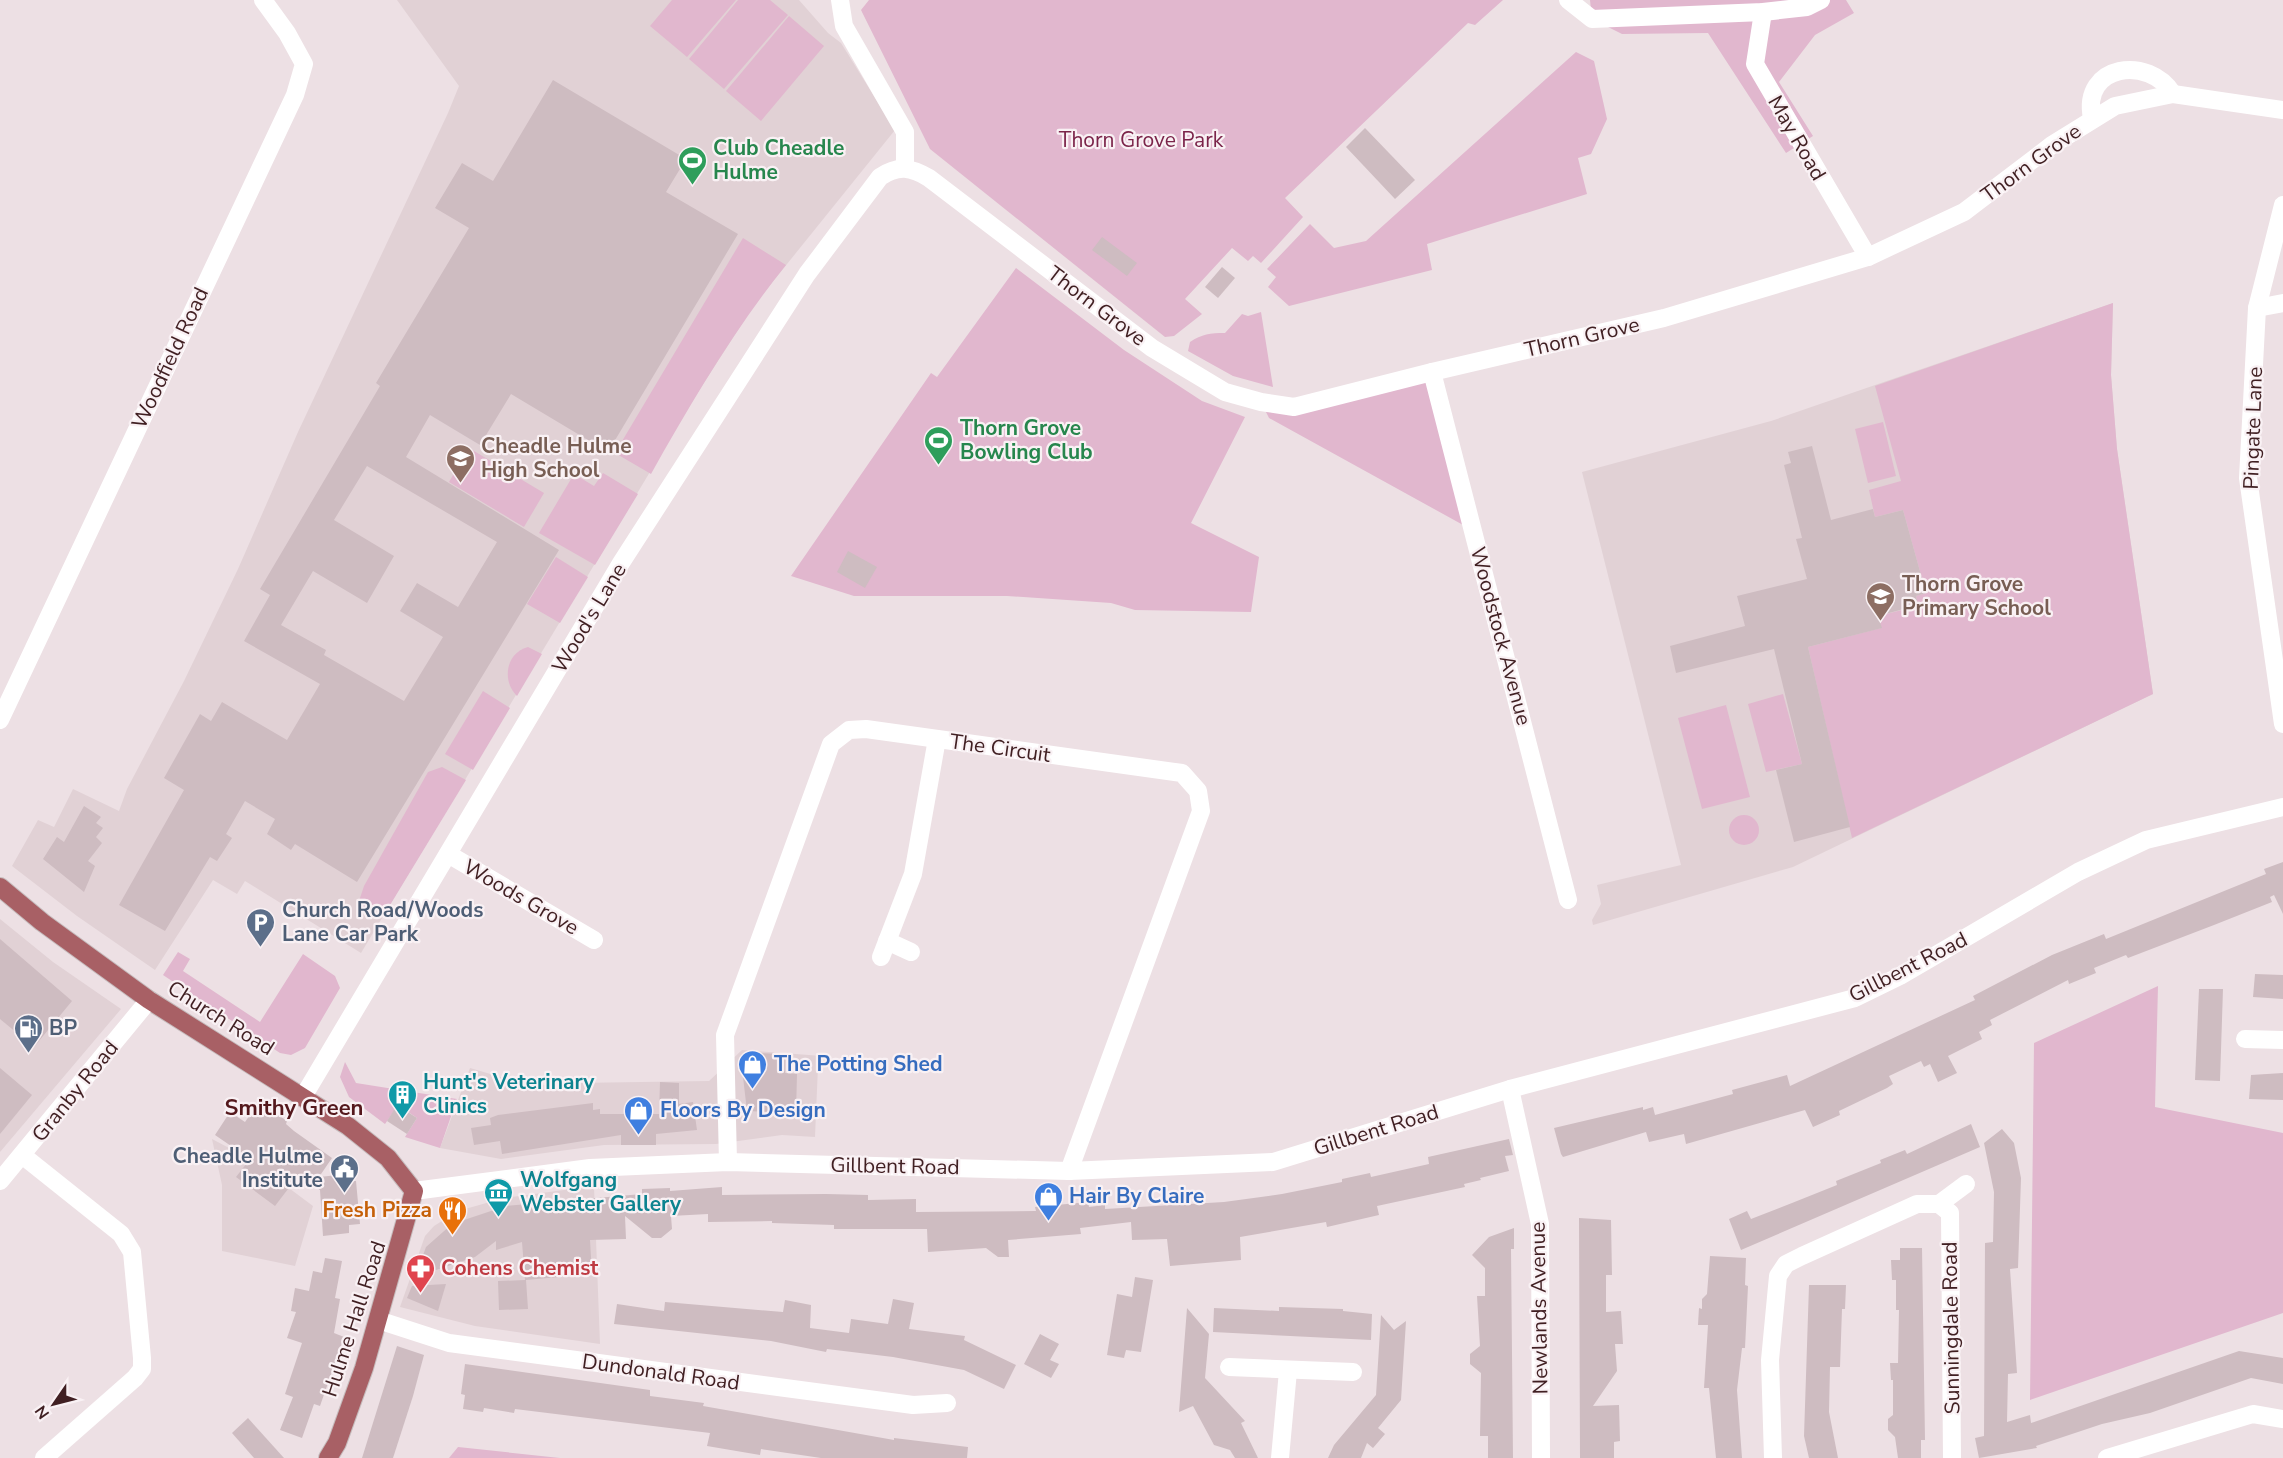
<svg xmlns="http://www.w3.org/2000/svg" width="2283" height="1458" font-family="'Nunito Sans',sans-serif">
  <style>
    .built { fill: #e1d1d5 }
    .green { fill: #e1b7ce }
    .building { fill: #cebcc1; fill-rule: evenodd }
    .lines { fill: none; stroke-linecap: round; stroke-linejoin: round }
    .major-casing { stroke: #c6bcbd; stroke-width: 20 }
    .minor { stroke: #fff; stroke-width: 18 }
    .major { stroke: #a86065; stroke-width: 18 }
    .labels { text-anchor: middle; stroke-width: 4.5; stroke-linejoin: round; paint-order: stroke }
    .street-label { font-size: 21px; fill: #401f22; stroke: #f9f1f4 }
    .park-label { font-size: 21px; fill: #7b244a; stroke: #f9f1f4 }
    .leisure-label { font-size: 21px; font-weight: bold; fill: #27864d; stroke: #f9f1f4; text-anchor: start }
    .education-label { font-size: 21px; font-weight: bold; fill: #785e54; stroke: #f9f1f4; text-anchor: start }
    .service-label { font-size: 21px; font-weight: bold; fill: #4e5e75; stroke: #f9f1f4; text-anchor: start }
    .shop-label { font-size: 21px; font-weight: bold; fill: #366cbe; stroke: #f9f1f4; text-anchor: start }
    .culture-label { font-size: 21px; font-weight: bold; fill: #0d838f; stroke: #f9f1f4; text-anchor: start }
    .food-label { font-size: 21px; font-weight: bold; fill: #c56008; stroke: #f9f1f4; text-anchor: end }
    .health-label { font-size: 21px; font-weight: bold; fill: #be3a42; stroke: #f9f1f4; text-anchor: start }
    .neighbourhood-label { font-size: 22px; font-weight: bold; fill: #54181c; stroke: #f9f1f4 }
  </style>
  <rect width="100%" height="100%" fill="#ede0e4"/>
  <g class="built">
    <path d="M397,0H799L828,33L841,43L895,130L754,305L698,392L361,953L245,881L237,894L213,880L155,970L77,916L12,866L38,820L54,827L73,789L119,811L127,789L184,681L238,569L298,432L448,113L459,86Z"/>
    <path d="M2113,303L2111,375L2117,449L2153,694L1793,867L1593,925L1592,920L1601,904L1597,885L1681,865L1582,472L1771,421Z"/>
    <path d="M0,919L53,962L121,1009L0,1152Z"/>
    <path d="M742,1050L822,1056L818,1066L815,1137L782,1135L716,1144L604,1145L501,1159L440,1148L470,1068L531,1086L574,1083L709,1081Z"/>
    <path d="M212,1139L250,1159L313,1206L295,1266L222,1251V1185Z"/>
    <path d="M594,1186L600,1344L475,1326L400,1307L425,1236L434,1226L458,1211L504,1198Z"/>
  </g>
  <g class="green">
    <path d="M672,0H736L687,57L650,26Z"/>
    <path d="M738,0H770L788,15L724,89L689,59Z"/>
    <path d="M869,0H1503L1475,25L1468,23L1285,198L1303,217L1261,263L1253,256L1248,261L1232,248L1185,299L1202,314L1174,336L1165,337L930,149L861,10Z"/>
    <path d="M1590,0H1846L1854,13L1815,35L1779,82L1813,136L1786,153L1708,33L1622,34L1592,19Z"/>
    <path d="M789,16L824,46L761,121L726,91Z"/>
    <path d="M1576,52L1594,61L1607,119L1591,154L1578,158L1587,194L1427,244L1432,270L1289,306L1268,287L1276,277L1267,269L1310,224L1334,248L1366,241Z"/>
    <path d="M743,238L786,265C734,330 692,401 651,474L615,453Z"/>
    <path d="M1016,268L1124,350L1202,401L1245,417L1191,523L1259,557L1251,612L1135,610L1111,603L1007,596H854L791,576L931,373L937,377Z"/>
    <path d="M2113,303L2111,375L2117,449L2153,694L1852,838L1808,647L1881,628L1878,616L1918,606L1916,596L1926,593L1903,510L1875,517L1869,490L1901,481L1875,386Z"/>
    <path d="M1261,312L1273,387L1233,376L1188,351L1190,342C1202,334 1210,333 1225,333L1242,314L1248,316Z"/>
    <path d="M1432,372L1474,531L1269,418L1261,402L1294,407Z"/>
    <path d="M1883,422L1896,476L1868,483L1855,429Z"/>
    <path d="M469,448L544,493L524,527L449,482Z"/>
    <path d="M603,473L638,494L595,565L539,533L574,474L594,486Z"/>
    <path d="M556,557L588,577L560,623L527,604Z"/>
    <path d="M528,647L542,654L517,696C502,682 505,653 528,647Z"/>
    <path d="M483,691L510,708L473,770L445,754Z"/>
    <path d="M1783,694L1802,764L1766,772L1748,704Z"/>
    <path d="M1726,705L1750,797L1702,809L1678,718Z"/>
    <path d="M442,767L466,780L390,905L365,910L360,907L359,901L364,886L428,772Z"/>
    <circle cx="1744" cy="830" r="15"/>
    <path d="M178,952L190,959L183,971L260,1022L303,954L335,976L340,988L305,1048L291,1055L280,1053L163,975Z"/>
    <path d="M2158,986L2155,1107L2283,1133V1313L2030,1400L2034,1043Z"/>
    <path d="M345,1062L356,1083L457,1099L440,1148L405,1137L417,1118L398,1105L385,1124L349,1097L340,1077Z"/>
    <path d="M458,1447L560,1458H449Z"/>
  </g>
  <g class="building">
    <path d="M553,80L686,159L666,192L738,234L608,452L511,394L480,445L430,415L406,457L559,550L357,882L295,844L291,850L267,834L275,819L245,801L226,834L232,838L217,861L210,857L165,931L119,905L184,790L164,778L200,714L211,721L222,702L287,740L320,684L244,641L270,595L260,589L380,386L376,383L469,228L435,208L462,163L493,181ZM367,466L497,542L458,607L417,583L400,611L443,637L404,701L324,655L326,650L281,625L313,571L367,603L394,556L334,520Z"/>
    <path d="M1365,128L1415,180L1395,199L1346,147Z"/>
    <path d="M1102,237L1137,263L1127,276L1092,250Z"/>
    <path d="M1222,267L1235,278L1218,298L1205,287Z"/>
    <path d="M1812,446L1831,520L1873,509L1875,517L1903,510L1926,593L1916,596L1918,605L1878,616L1882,628L1808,647L1850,827L1794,842L1776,770L1802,764L1774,649L1676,673L1670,646L1745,626L1737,596L1807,579L1796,539L1802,538L1784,465L1791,463L1788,452Z"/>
    <path d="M848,551L877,567L865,588L837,572Z"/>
    <path d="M84,806L101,817L96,823L103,828L96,837L102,843L88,861L95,866L84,892L43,859L57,837L64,842Z"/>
    <path d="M2283,862V914L2274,895L2270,897L2272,902L2214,925L2128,958L2126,955L2094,968L2096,973L2069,984L2068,980L1990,1020L1992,1025L1979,1032L1982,1039L1948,1056L1957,1073L1938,1082L1930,1064L1924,1067L1921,1061L1889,1076L1893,1084L1887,1088L1839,1111L1840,1115L1813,1127L1805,1110L1686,1144L1684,1134L1649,1142L1646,1132L1563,1157L1561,1154L1554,1128L1643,1107V1110L1653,1107L1655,1115L1733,1094L1732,1090L1787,1075L1790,1086L1975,1000L1973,996L2052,955L2104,934L2106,939L2266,874L2264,869Z"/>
    <path d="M0,939L72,1001L34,1047L0,1019Z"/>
    <path d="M2255,974L2283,975V999L2253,997Z"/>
    <path d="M2199,989H2223L2220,1081L2195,1080Z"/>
    <path d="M757,1053L785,1054V1073L797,1074L796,1113L747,1111L743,1077H756Z"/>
    <path d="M0,1068L32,1095L0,1134Z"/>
    <path d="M2283,1073V1100L2249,1099L2251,1075Z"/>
    <path d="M660,1082L679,1083V1104L693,1102L697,1130L656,1134V1145H621V1135L502,1154L500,1141L474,1145L471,1128L491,1125L490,1118L498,1115L593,1103V1110L600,1109V1114H659Z"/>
    <path d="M259,1102L287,1121L286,1124L294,1131L332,1158L319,1177L348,1174L349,1181H356L360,1224L349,1225V1233L323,1236L320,1190L298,1176L275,1206L236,1177L250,1159L215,1135L230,1112L245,1122Z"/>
    <path d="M397,1105L417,1118L407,1134L387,1121Z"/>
    <path d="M1971,1124L1980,1147L1741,1250L1729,1219L1747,1211L1751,1219L1792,1203L1837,1185L1836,1181L1881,1163L1880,1160L1905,1150L1907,1154Z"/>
    <path d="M2002,1129L2014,1143L2021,1178L2018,1268L2010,1269L2017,1373L2008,1374L2007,1422L2030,1415L2031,1423L2239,1351L2283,1358V1384L2251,1378L2150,1413L2102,1424L2036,1446L2037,1448L1979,1458L1975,1438L1984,1436L1985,1243L1993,1242L1994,1192L1984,1143Z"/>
    <path d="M1509,1139L1513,1155L1505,1156L1509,1171L1480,1178L1481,1180L1464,1184L1465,1187L1377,1206L1379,1215L1327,1227L1326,1222L1240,1237L1241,1260L1170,1266L1167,1239L1132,1240L1131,1222L1080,1228L1081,1234L1008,1240L1009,1257H998L986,1248L928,1252L927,1229H834V1225L772,1223V1221L708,1222V1214L671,1216L672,1229L661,1238H652L625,1216L626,1239L590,1240L592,1274L526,1280L528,1309L499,1310L498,1281L525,1280L522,1242L496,1250V1241L475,1257L415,1277L426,1247L452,1224L506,1206L642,1194V1189L670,1188V1191L722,1187V1195L826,1194L868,1195V1200L916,1199V1212L1036,1211L1035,1207L1088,1202L1089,1207L1105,1205V1209L1224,1202L1282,1194L1342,1182V1179L1370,1173L1371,1177L1429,1164L1428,1157Z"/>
    <path d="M1579,1218L1611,1220L1612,1275H1606V1312L1621,1311L1623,1344H1615L1617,1371L1593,1406L1619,1405L1620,1441L1614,1442V1458H1580Z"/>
    <path d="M1514,1228V1249H1511L1513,1458H1488V1436H1480L1481,1373L1470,1364V1354L1480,1346L1477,1296H1485V1268L1472,1255L1489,1237Z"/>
    <path d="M1900,1248H1922L1925,1440H1921V1458H1898L1895,1437L1888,1430V1419L1893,1415V1380H1891L1890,1363H1898L1899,1310H1896V1280H1892L1891,1260H1900Z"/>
    <path d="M1710,1256L1746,1258L1745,1285L1748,1286L1745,1348H1742L1737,1390L1742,1458H1716L1709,1388H1704L1708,1325H1698L1699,1308L1702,1309V1299L1707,1294Z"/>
    <path d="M325,1258L342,1261L335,1298L340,1299L334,1333L344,1337L320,1406L314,1404L302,1438L280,1430L293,1397L285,1394L302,1343L287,1338L296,1312L291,1311L295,1288L309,1291L313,1271L322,1273Z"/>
    <path d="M1135,1277L1153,1280L1141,1352L1126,1350L1124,1358L1107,1355L1117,1294L1132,1297Z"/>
    <path d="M446,1284L438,1311L407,1298L412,1286Z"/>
    <path d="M1809,1285H1846L1845,1309H1842L1840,1367H1830L1829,1412L1838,1458H1809L1804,1436Z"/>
    <path d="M893,1299L914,1303L909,1329L965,1336L964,1340L1016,1365L1004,1389L964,1370L893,1357L827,1349L826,1352L771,1341L614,1324L617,1304L664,1311L665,1302L783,1312L785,1300L811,1305L810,1328L849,1333L851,1319L888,1324Z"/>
    <path d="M1279,1307L1343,1309V1311L1372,1314L1371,1340L1213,1332L1214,1308L1279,1311Z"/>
    <path d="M1187,1308L1209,1334L1205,1378L1245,1421L1241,1423L1258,1458H1235L1230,1450L1214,1445L1193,1406L1179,1412Z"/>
    <path d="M1381,1315L1394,1330L1406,1321L1401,1400L1378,1428L1385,1434L1373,1448L1367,1443L1361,1458H1328L1334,1445L1376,1395Z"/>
    <path d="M1040,1334L1059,1344L1050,1360L1059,1364L1051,1378L1024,1364Z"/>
    <path d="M397,1346L424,1355L413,1396L393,1458H362Z"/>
    <path d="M465,1364L650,1390V1396L704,1403L703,1406L894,1440V1438L968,1447L967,1458H821L761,1449L760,1455L707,1446L710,1433L515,1409L514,1413L484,1408L483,1412L463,1409L465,1395L461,1394Z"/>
    <path d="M248,1418L284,1458H254L232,1433Z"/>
  </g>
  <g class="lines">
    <defs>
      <path id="major" d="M0,887L42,922L149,1000L348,1126L388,1158L414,1191L364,1368L337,1443L328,1458"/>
    </defs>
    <use href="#major" class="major-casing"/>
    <g class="minor">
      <path d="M840,0L844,26L905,132V167"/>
      <path d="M1568,0L1592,19L1763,12L1807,7L1821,0"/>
      <path d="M1763,12L1755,64L1868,257"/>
      <path d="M2092,118C2081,64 2149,55 2173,94"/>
      <path d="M2283,205L2257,308L2248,478L2283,724"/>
      <path d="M2257,308L2283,303"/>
      <path d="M1432,372L1568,900"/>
      <path d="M0,720L295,95L304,64L287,33L263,0"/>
      <path d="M448,854L594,940"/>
      <path d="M887,941L911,952"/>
      <path d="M881,957L913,874L937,739"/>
      <path d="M2245,1039L2283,1040"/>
      <path d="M1510,1089L1540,1224L1541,1458"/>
      <path d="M303,1097L621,563L807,274L880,177C898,165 911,167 929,178L1152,348L1225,392L1261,402L1294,407L1432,372L1664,318L1868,257L1964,212L2052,145L2115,106L2173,94L2283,110"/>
      <path d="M22,1155L121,1234L132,1252L142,1358V1369L135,1378L44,1458"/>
      <path d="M728,1162L725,1035L831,744L849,730L866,729L1182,773L1198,791L1201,811L1069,1171"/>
      <path d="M0,1181L149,1000"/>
      <path d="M414,1191L590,1168L728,1162L1069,1171L1273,1162L1510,1089L1855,998L1900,976L2078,872L2146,840L2283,807"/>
      <path d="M1939,1204L1966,1184"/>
      <path d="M378,1320L449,1343L913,1405L947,1403"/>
      <path d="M1229,1367L1353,1372"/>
      <path d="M1280,1458L1288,1371"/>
      <path d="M1773,1458L1770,1360L1778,1276L1786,1264L1802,1256L1917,1204H1939L1950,1213L1952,1458"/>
      <path d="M2107,1458L2253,1414L2283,1419"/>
    </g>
    <use href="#major" class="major"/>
  </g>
  <defs>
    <symbol id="stadium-pin" viewBox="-11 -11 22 30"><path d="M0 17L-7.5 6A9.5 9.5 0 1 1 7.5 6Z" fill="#2e9e5b" stroke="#f9f1f4"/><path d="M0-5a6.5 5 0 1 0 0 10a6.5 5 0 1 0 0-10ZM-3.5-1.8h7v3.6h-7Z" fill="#fff"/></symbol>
    <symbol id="school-pin" viewBox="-11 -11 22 30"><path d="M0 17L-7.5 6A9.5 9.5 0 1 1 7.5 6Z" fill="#8d6e63" stroke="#f9f1f4"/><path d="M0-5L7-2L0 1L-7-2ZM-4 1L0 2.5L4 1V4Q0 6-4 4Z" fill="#fff"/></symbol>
    <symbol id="parking-pin" viewBox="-11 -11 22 30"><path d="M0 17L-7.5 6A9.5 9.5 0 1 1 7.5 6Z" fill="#5c6f8a" stroke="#f9f1f4"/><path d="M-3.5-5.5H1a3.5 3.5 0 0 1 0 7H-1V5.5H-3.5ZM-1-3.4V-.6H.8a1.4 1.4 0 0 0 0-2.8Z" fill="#fff"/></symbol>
    <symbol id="fuel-pin" viewBox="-11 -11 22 30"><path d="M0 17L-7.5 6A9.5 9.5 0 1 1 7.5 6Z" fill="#5c6f8a" stroke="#f9f1f4"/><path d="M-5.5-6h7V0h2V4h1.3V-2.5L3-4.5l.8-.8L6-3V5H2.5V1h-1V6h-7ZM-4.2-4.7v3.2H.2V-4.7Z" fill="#fff"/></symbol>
    <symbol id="shop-pin" viewBox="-11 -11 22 30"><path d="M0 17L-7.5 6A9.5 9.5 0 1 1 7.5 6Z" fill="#3f7fe0" stroke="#f9f1f4"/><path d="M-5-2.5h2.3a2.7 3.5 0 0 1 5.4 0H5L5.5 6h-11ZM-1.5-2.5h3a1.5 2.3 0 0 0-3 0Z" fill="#fff"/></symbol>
    <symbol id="building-pin" viewBox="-11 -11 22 30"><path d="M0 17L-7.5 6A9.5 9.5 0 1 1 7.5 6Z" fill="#0f9aa8" stroke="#f9f1f4"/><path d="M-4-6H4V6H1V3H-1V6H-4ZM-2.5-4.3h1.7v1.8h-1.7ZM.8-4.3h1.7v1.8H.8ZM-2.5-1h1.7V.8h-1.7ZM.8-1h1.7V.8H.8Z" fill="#fff"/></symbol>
    <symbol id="civic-pin" viewBox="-11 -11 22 30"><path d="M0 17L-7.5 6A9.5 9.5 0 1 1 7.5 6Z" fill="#5c6f8a" stroke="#f9f1f4"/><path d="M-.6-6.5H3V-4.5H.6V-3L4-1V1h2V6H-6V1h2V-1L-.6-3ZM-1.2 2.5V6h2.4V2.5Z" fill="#fff"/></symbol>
    <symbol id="museum-pin" viewBox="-11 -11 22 30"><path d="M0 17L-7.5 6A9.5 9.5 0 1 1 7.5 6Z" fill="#0f9aa8" stroke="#f9f1f4"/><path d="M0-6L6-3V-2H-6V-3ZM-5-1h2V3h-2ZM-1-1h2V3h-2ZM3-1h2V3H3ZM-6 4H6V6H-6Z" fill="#fff"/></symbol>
    <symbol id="restaurant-pin" viewBox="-11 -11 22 30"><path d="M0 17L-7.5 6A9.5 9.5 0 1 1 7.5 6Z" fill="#e8710a" stroke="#f9f1f4"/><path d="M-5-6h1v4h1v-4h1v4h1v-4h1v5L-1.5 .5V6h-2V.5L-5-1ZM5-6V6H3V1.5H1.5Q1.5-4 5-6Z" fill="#fff"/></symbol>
    <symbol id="pharmacy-pin" viewBox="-11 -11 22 30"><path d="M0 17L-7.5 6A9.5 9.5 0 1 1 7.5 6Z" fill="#e0444e" stroke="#f9f1f4"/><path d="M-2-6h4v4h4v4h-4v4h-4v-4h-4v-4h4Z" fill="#fff"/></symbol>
  </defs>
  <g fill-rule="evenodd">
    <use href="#stadium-pin" x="676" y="144" width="33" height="45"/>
    <use href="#stadium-pin" x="922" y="424" width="33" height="45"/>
    <use href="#school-pin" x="444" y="442" width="33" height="45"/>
    <use href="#school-pin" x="1864" y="580" width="33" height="45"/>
    <use href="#parking-pin" x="244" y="906" width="33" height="45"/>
    <use href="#fuel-pin" x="12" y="1012" width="33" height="45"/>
    <use href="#shop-pin" x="736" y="1048" width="33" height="45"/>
    <use href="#building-pin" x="386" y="1078" width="33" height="45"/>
    <use href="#shop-pin" x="622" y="1094" width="33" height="45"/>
    <use href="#civic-pin" x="328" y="1152" width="33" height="45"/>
    <use href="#museum-pin" x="482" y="1176" width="33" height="45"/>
    <use href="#shop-pin" x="1032" y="1180" width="33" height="45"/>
    <use href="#restaurant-pin" x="436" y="1194" width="33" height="45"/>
    <use href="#pharmacy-pin" x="404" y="1252" width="33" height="45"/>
  </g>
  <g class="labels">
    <g class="street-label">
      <text transform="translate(1797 138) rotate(60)" y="7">May Road</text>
      <text transform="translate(2031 163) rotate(-36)" y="7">Thorn Grove</text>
      <text transform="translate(1097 306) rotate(37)" y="7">Thorn Grove</text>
      <text transform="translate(1582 337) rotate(-13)" y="7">Thorn Grove</text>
      <text transform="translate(170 358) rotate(-65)" y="7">Woodfield Road</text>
      <text transform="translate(2253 428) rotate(-88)" y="7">Pingate Lane</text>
      <text transform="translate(589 618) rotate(-59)" y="7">Wood's Lane</text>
      <text transform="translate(1501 636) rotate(75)" y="7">Woodstock Avenue</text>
      <text transform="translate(1000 748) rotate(8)" y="7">The Circuit</text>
      <text transform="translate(521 897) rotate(30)" y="7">Woods Grove</text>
      <text transform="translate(1908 967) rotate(-27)" y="7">Gillbent Road</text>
      <text transform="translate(221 1018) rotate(32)" y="7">Church Road</text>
      <text transform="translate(75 1091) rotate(-51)" y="7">Granby Road</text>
      <text transform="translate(1376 1130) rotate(-17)" y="7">Gillbent Road</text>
      <text transform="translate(895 1166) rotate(1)" y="7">Gillbent Road</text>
      <text transform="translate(1539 1308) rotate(-91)" y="7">Newlands Avenue</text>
      <text transform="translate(354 1319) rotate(-72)" y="7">Hulme Hall Road</text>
      <text transform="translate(1951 1328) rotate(-91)" y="7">Sunningdale Road</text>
      <text transform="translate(661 1372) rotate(8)" y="7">Dundonald Road</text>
    </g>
    <g class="park-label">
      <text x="1141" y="147">Thorn Grove Park</text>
    </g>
    <g class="leisure-label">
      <text x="713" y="155">Club Cheadle<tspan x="713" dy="24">Hulme</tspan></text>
      <text x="960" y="435">Thorn Grove<tspan x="960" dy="24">Bowling Club</tspan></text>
    </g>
    <g class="education-label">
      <text x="481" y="453">Cheadle Hulme<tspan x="481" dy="24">High School</tspan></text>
      <text x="1902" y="591">Thorn Grove<tspan x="1902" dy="24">Primary School</tspan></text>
    </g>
    <g class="service-label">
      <text x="282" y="917">Church Road/Woods<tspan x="282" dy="24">Lane Car Park</tspan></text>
      <text x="49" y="1035">BP</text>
      <text x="323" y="1163" text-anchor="end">Cheadle Hulme<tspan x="323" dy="24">Institute</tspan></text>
    </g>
    <g class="shop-label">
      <text x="774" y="1071">The Potting Shed</text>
      <text x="660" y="1117">Floors By Design</text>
      <text x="1069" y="1203">Hair By Claire</text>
    </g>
    <g class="culture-label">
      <text x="423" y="1089">Hunt's Veterinary<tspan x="423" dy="24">Clinics</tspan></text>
      <text x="520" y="1187">Wolfgang<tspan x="520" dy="24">Webster Gallery</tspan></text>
    </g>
    <g class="food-label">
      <text x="432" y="1217">Fresh Pizza</text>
    </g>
    <g class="health-label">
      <text x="441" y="1275">Cohens Chemist</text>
    </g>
    <g class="neighbourhood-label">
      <text x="294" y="1115">Smithy Green</text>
    </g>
  </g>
  <g transform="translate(54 1404) rotate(235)" stroke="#f9f1f4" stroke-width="4.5" paint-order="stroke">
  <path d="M0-4.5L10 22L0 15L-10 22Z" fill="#401f22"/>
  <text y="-9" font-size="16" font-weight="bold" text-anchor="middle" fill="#401f22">N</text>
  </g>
</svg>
